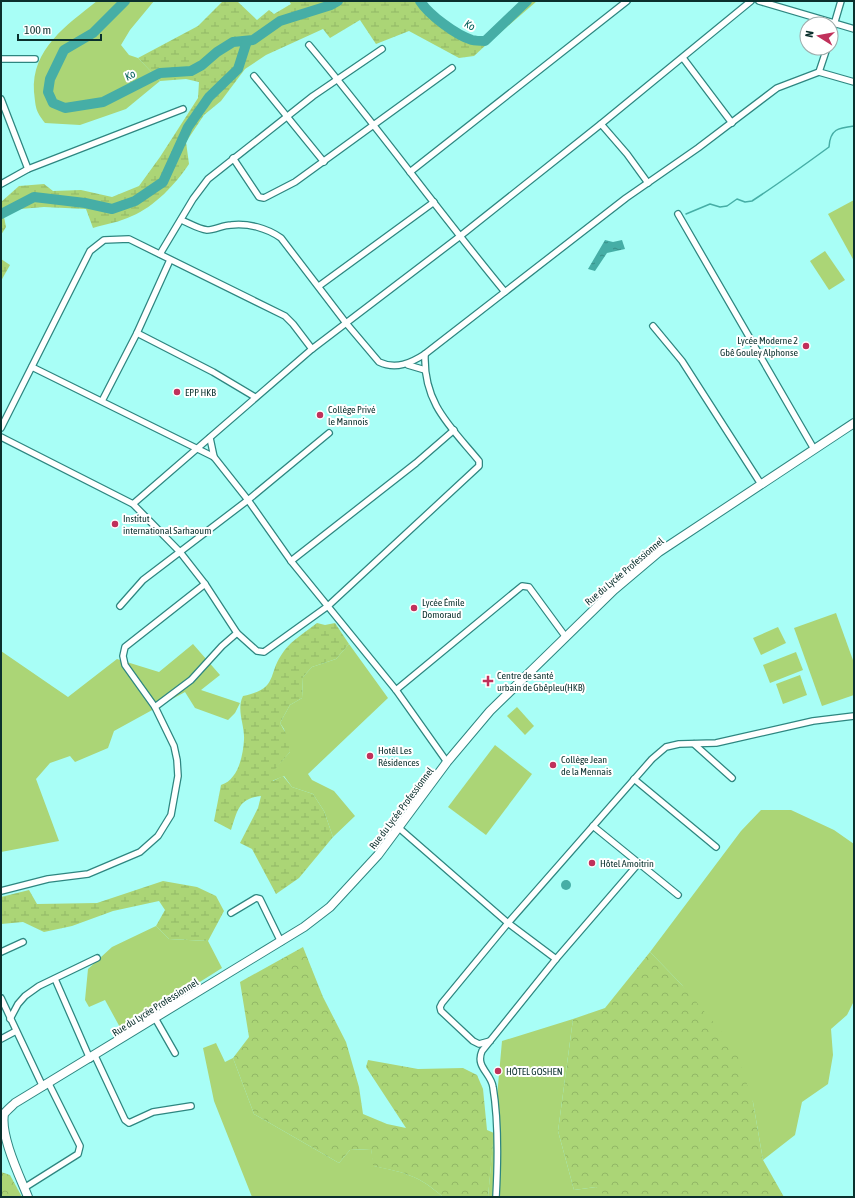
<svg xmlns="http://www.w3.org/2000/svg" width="855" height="1198" font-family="'Asap Condensed',sans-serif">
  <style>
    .grass { fill: #abd576 }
    .forest { fill: url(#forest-crowns) }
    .wetland { fill: url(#wetland-marsh) }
    .water { fill: url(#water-ripples) }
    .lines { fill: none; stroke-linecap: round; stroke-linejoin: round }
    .stream { stroke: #46aea6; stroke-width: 1.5 }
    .river { stroke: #46aea6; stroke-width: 10 }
    .street-casing { stroke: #2e8680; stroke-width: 8 }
    .secondary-casing { stroke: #2e8680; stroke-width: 10 }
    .street { stroke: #fff; stroke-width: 5.5 }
    .secondary { stroke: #fff; stroke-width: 8 }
    .poi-dot { fill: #c0315b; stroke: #fff; stroke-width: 1.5 }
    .labels { text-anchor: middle; stroke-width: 4; stroke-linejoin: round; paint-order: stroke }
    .poi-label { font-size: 10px; fill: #0b302d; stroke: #fff; text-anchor: start }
    .street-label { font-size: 10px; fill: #0b302d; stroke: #fff }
    .water-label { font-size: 11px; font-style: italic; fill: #05615c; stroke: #fff }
  </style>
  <defs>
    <pattern id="forest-crowns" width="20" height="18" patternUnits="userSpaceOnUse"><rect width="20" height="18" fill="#abd576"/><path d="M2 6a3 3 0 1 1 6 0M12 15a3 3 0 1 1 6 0" fill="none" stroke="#92b766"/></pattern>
    <pattern id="wetland-marsh" width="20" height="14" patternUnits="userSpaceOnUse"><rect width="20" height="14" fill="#abd576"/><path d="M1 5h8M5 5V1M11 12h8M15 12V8" fill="none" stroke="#92b766"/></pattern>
    <pattern id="water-ripples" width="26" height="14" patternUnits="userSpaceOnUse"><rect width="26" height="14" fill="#46aea6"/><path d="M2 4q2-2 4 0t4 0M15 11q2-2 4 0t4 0" fill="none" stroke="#398e88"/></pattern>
  </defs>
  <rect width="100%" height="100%" fill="#a8fef6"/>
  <g class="grass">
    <path d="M97,1H154L130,30L121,45L129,55L138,58L160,81L126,109L80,125L45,123C35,110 36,108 34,92C31,49 67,25 97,1Z"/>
    <path d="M527,1H537L487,44L485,41Z"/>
    <path d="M854,200V261L828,214Z"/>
    <path d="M825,251L845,280L829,290L810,261Z"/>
    <path d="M836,613L854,663V695L822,706L794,628Z"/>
    <path d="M778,627L786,643L761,655L753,638Z"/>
    <path d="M193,644L220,675L201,690L240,703L235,713L228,720L195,708L185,692L114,731L108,748L75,762L70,756L50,763L36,779L59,841L1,852V651L68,697L117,659L159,672Z"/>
    <path d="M349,644L388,698L308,774L312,780L334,791L355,816L333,837L324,811L313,794L292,787L284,776L272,781L270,774L290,752L284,729L280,723L290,705L302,698L303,677L312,667L336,659Z"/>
    <path d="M796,652L803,670L770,683L763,665Z"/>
    <path d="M800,675L807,695L783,704L776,684Z"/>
    <path d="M517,707L534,726L525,735L507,716Z"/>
    <path d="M495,745L532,774L486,835L448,807Z"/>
    <path d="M761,810H791L834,830L854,844V1001L847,1015L831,1029L833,1055L828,1084L802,1102L795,1135L763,1160L753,1102L682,985L650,952L741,831Z"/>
    <path d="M156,926L169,939L208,941L222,968L122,1031L105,1000L89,1007L85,1000L88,969L112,947Z"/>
    <path d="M573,1019L558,1131L574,1190L596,1187L616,1197H488L502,1041Z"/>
    <path d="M216,1043L225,1062L233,1058L254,1114L339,1163L350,1150L371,1149L374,1166C406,1173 418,1175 443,1197H252L214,1101L203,1048Z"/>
  </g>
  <g class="forest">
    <path d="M303,947L323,997L346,1042L359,1087L363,1114L387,1124L406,1128L366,1067L368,1060L418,1069L463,1068L477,1075L483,1089L487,1130L494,1133L488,1197H443C418,1175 406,1173 373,1166L371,1149L350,1150L339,1163L254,1114L233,1058L249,1037L240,982Z"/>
    <path d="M650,952L682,985L735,1048L753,1102L763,1160L784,1197H606L596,1187L574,1190L558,1131L573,1019L605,1008Z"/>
    <path d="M1,1172L10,1175L22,1197H1Z"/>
  </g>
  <g class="wetland">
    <path d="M223,1H237L257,20L269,10L274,14L291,4L289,1H420C429,15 456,35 472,40C476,41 481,41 485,41L487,44L474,56L459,58L409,31L376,44L360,20L330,38L323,29L266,55L245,69L221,101L204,115L186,142L189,164C176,184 154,207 132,216C120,222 106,224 93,228L86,209L44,207L20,209L4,217L6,227L1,235V202L19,186L44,184L53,191L81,190L112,197L139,186L160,157L198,98L199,82L186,79L160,81L138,58L198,26Z"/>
    <path d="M1,259L10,265L1,281Z"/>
    <path d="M317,623L325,625L335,623L349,644L336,659L312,667L303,677L302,698L290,705L280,723L289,739L290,752L271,774L273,781L283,776L292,787L313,794L324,811L333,837L299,878L276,894L252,849L240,843L258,808L261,796C238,799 238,810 231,830L214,821L221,785C238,780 243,756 244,740C245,725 236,710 243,696C280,688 266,675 284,651C292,640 307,631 317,623Z"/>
    <path d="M163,881L197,887L216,896L224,911L208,941L169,939L156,926L165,910L159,901L113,911L72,926L44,932L23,922L1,924V897L29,890L37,904L97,903Z"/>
  </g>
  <g class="water">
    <path d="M605,240L613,242L622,240L625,249L607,253L595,271L588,269Z"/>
    <circle cx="566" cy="885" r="5"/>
  </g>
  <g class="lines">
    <path class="stream" d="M686,214L710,204L720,207L727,206L737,199L745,202L752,201C778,184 803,166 829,147C830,129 838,128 854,126"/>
    <g class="river">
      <path d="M125,1L93,33L64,50L50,79L48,92L53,103L65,108L103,102L160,73L191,71L202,65L217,52L233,42L253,40L280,21L331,5L338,1"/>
      <path d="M420,1C429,15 456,35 472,40C476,41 481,41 485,41L527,1"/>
      <path d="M1,214L34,197L85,203L112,209L135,201L163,182L188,127L209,97L238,69L247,41"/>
    </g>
    <defs>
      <g id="street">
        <path d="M759,1L854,29"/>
        <path d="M831,35L841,1"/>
        <path d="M309,45C377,126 438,211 505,292"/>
        <path d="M683,58L732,123"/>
        <path d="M1,59H35"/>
        <path d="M819,72L827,48"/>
        <path d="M254,76L324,162"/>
        <path d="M1,99L28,169"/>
        <path d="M601,124L627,154L648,183"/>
        <path d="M233,158L259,197L264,198L295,182L452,68"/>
        <path d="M410,172L627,1"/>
        <path d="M1,184L28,169L183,109"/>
        <path d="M678,214L814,449"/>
        <path d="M181,220C189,223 198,229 207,230C215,230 223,225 231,225C248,223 267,228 281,238L346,323L379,362C396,370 411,363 425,354L626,198L698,148L777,88L819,72L854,82"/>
        <path d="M160,254L193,199L208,179L313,96L382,49"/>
        <path d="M319,286L434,202"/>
        <path d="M653,326L682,361L759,481L763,484"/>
        <path d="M137,333L170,260"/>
        <path d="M408,365L425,370"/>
        <path d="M32,367L214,457L248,500L291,561L396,690L447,762"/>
        <path d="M102,401L137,333L213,372L255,397"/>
        <path d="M1,428L90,251L104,240L129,239L285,316L293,324L312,349"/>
        <path d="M1,437L133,504L180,552L205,584L237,633L257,651L264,652L328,606L479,466V461C450,426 423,403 425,354"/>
        <path d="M210,438L214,457"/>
        <path d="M133,504L312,349L459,237L601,124L751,1"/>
        <path d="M291,561L416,463L454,430"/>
        <path d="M120,606L143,580L248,500L329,433"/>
        <path d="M396,690L522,586L529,587L565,636"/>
        <path d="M155,707L125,665L123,656L125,647L205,584"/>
        <path d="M694,744L732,778"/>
        <path d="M634,779L716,847"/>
        <path d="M593,826L678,895"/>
        <path d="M399,828L508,923L556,959"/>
        <path d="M1,891L48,879L88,874L140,852L158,836L171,815L178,776L177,760L174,746L155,707L191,680L222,646L237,633"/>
        <path d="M231,913L256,898L260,899L281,942"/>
        <path d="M1,952L23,942"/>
        <path d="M55,979L90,1059"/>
        <path d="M1,998L43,1087"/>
        <path d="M155,1018L175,1053"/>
        <path d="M10,1019L18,1004L25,996L39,986L97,958"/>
        <path d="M1,1039L16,1031"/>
        <path d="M490,1041L479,1044L473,1041L441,1011L440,1007L442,1003L508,923L652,759L666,747L679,744L716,743L813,721L854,716"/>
        <path d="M95,1056L125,1120L129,1123L153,1112L191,1106"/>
        <path d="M24,1188L78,1154L80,1146L49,1084"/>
        <path d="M496,1197C498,1161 499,1123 493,1087C491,1073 475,1067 482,1051L556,959L638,864"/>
      </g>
      <path id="secondary" d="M28,1197C20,1177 0,1136 4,1114C6,1111 12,1106 15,1103L304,927L330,907L378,855L447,762L490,711L614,590L659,552L854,423"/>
    </defs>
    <use href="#street" class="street-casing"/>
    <use href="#secondary" class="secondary-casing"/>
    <use href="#street" class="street"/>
    <use href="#secondary" class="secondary"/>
  </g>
  <g class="poi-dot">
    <circle cx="806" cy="346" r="4"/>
    <circle cx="177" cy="392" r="4"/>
    <circle cx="320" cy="415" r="4"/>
    <circle cx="115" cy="524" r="4"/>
    <circle cx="414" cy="608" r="4"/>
    <path d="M486 675h4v4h4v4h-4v4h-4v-4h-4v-4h4z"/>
    <circle cx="370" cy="756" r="4"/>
    <circle cx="553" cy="765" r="4"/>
    <circle cx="592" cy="863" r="4"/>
    <circle cx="498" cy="1071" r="4"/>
  </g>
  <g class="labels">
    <g class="poi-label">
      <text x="798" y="344" text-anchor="end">Lycée Moderne 2<tspan x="798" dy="12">Gbê Gouley Alphonse</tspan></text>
      <text x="185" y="396">EPP HKB</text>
      <text x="328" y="413">Collège Privé<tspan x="328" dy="12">le Mannois</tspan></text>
      <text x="123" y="522">Institut<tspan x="123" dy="12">international Sarhaoum</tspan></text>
      <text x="422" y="606">Lycée Émile<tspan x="422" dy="12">Domoraud</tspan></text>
      <text x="497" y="679">Centre de santé<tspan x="497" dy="12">urbain de Gbêpleu(HKB)</tspan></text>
      <text x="378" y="754">Hotêl Les<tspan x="378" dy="12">Résidences</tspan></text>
      <text x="561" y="763">Collège Jean<tspan x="561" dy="12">de la Mennais</tspan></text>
      <text x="600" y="867">Hôtel Amoitrin</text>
      <text x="506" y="1075">HÔTEL GOSHEN</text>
    </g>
    <g class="street-label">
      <text transform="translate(624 571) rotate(-40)" y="4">Rue du Lycée Professionnel</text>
      <text transform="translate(401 808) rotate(-53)" y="4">Rue du Lycée Professionnel</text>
      <text transform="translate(155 1007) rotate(-32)" y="4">Rue du Lycée Professionnel</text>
    </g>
    <g class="water-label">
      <text transform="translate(470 25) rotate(29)" y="4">Ko</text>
      <text transform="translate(130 75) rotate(-27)" y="4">Ko</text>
    </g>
  </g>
  <rect width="855" height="1198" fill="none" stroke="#0b302d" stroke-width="4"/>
  <g transform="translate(819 36) rotate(281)"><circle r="19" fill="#ffffff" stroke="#9dacab"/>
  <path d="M0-3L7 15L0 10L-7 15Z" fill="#c0315b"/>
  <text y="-6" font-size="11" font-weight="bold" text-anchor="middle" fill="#0b302d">N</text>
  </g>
  <path d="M18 34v6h83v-6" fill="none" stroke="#0b302d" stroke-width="2"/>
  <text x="24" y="34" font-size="12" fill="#0b302d" stroke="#ffffff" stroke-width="3" paint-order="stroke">100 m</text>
</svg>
